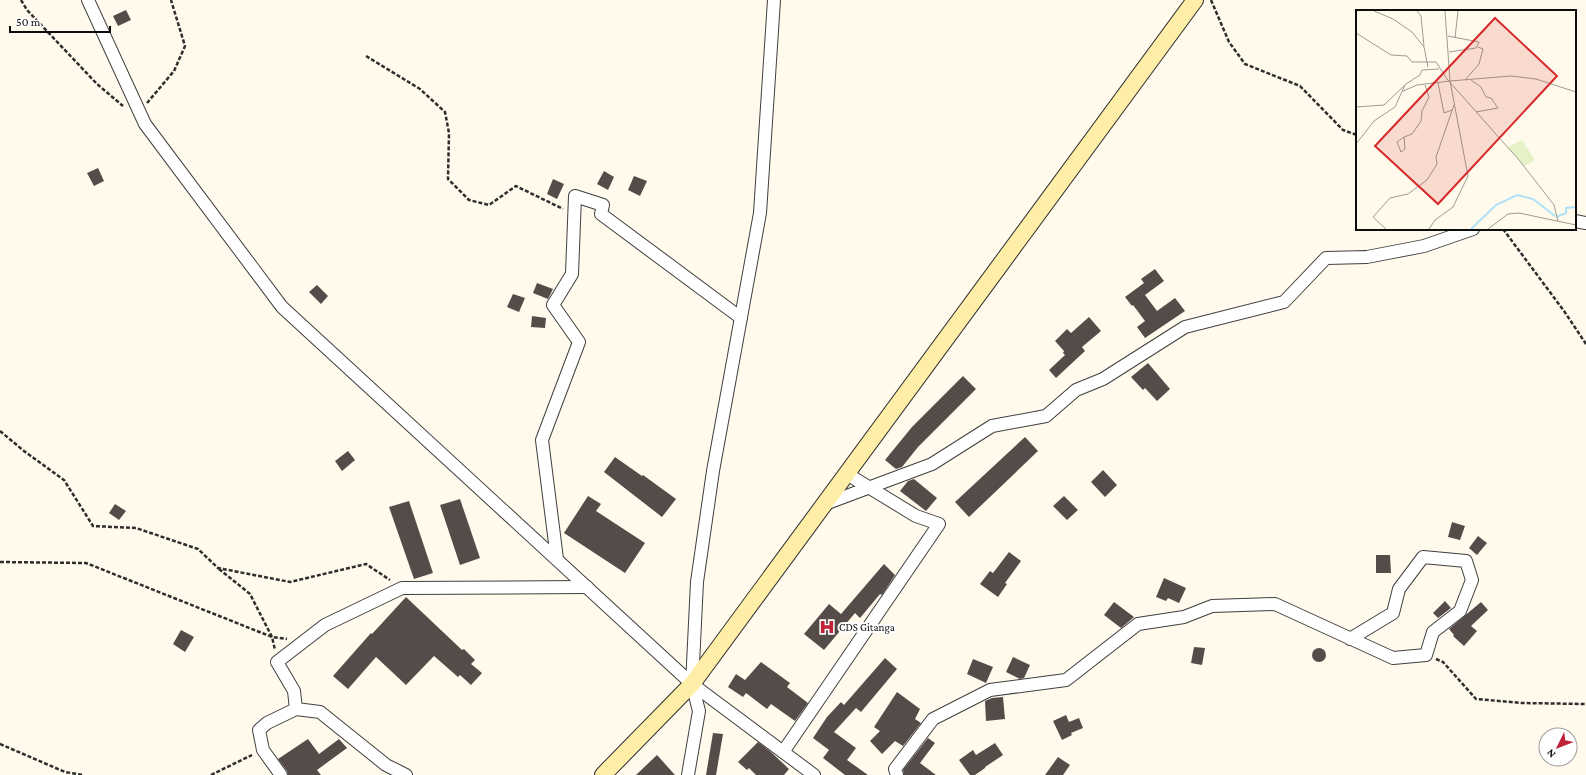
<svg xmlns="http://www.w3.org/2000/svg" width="1586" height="775" font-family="'Crimson Pro',serif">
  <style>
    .building { fill: #554c49 }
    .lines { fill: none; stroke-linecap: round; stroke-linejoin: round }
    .street-casing { stroke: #3f3f3f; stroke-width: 14 }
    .secondary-casing { stroke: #2e2e2e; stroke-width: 18 }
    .path { stroke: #2e2e2e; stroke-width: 2.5; stroke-dasharray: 4 2; stroke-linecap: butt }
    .street { stroke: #fff; stroke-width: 12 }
    .secondary { stroke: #ffeea7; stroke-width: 16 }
    .labels { text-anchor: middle; stroke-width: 4; stroke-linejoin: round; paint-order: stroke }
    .poi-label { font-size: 11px; fill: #0c0c0c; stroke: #fff; text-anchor: start }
    .inset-river { fill: none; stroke: #b0e2f7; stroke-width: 2 }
    .inset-road { fill: none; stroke: #9e9b92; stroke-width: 1 }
    .view { fill: #d62828; fill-opacity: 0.15; stroke: #d62828; stroke-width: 2 }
    .inset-edge { fill: none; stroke: #0c0c0c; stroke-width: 2 }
  </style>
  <rect width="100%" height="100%" fill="#fffaec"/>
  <g class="building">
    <path d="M126,10L131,20L118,26L113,16Z"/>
    <path d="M98,168L104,181L94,186L87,173Z"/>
    <path d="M604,171L614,177L608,190L597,184Z"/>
    <path d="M634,176L647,181L640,196L628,190Z"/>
    <path d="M553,179L564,184L557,199L547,194Z"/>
    <path d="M1155,269L1164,281L1145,295L1157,311L1175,298L1185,311L1145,338L1137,327L1145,321L1133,305L1132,306L1125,297L1144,283L1141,279Z"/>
    <path d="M537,283L553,289L548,299L533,293Z"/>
    <path d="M317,285L328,296L321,304L309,292Z"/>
    <path d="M513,294L525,298L519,312L507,307Z"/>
    <path d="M532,316L546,318L545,328L531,327Z"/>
    <path d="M1089,317L1101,331L1082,347L1085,351L1056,378L1049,370L1065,355L1063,353L1064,351L1055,341L1067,329L1071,333Z"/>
    <path d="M1148,363L1170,389L1157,401L1145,388L1143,390L1131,377Z"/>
    <path d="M963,376L976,389L918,447L902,467L896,469L885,460L912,427Z"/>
    <path d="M1025,437L1038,451L969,517L955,502Z"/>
    <path d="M348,451L355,460L342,471L335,461Z"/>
    <path d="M615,457L642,476L643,475L676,499L662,517L604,472Z"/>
    <path d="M1103,470L1117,485L1105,497L1091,482Z"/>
    <path d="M914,479L937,498L926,511L900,491L908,481Z"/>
    <path d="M588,496L601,504L596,511L645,543L625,573L564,533Z"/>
    <path d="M1064,496L1078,510L1067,520L1053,506Z"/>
    <path d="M460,499L480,558L460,565L440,505Z"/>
    <path d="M409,501L433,573L414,579L389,507Z"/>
    <path d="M115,504L126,511L119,520L109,513Z"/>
    <path d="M1452,522L1465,526L1460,540L1448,537Z"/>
    <path d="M1478,536L1487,543L1477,555L1469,548Z"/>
    <path d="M1009,552L1021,561L1005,583L1007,584L998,597L980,584L990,571L993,573Z"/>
    <path d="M1376,555H1390L1391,573H1376Z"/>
    <path d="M884,564L895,575L882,595L880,594L860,618L855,613L824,650L804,634L829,604L841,614Z"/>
    <path d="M1164,578L1186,588L1179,603L1168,598L1166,601L1156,597Z"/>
    <path d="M406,597L462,650L464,649L475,660L471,664L482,673L471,685L460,675L458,677L434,656L406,685L376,657L348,689L333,676L371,633L372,634Z"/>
    <path d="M1445,601L1451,608L1438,618L1433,613Z"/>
    <path d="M1114,602L1134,617L1121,628L1104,615Z"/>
    <path d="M1481,602L1488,610L1471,626L1477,631L1464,646L1453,636L1454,635L1449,629Z"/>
    <path d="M181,630L194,637L185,652L173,644Z"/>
    <path d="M1194,647L1205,648L1202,665L1191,663Z"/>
    <circle cx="1319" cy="655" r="7"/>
    <path d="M1013,657L1030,665L1024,678L1020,679L1006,672Z"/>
    <path d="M885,658L897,669L861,712L856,708L834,732L856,748L847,760L868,775H845L823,758L829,750L813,738L827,717L841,702L844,705Z"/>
    <path d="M973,659L993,667L986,683L967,674Z"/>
    <path d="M761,662L790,683L787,687L808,703L795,721L771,704L767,709L746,693L743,697L728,687L736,674L745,680Z"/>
    <path d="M897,692L920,709L915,719L921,723L903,746L895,741L882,754L870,741L880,731L874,727Z"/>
    <path d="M1003,697L1005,719L986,721L985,701L992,698Z"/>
    <path d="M1066,715L1069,722L1079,718L1083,728L1071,733L1072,735L1062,740L1053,721Z"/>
    <path d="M713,733L723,734L716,775H706Z"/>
    <path d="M928,738L935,743L920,763L936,775H904L903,770Z"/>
    <path d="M308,739L319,754L339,739L347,748L317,770L321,775H288L287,771L278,759Z"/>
    <path d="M758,742L771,752L789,769L784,775H756L749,768L747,770L738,762Z"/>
    <path d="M995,743L1003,755L985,767V768L975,775H970L959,760L973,750L976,755Z"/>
    <path d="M657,755L675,775H636Z"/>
    <path d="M1058,757L1070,765L1063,775H1045Z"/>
  </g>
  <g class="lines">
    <defs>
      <g id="street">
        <path d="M88,0L145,124L282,307L692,684L814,775"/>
        <path d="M1575,221L1586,223"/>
        <path d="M825,504L932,464L992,426L1046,416L1076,390L1103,379L1185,327L1284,302L1326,258L1367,257L1424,246L1473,229"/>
        <path d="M557,559L542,440L579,342L553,305L572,274L575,196L603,205L601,214L741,318"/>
        <path d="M296,709L294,691L277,662L325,625L402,588L587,587"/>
        <path d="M783,752L939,524L916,516L847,474"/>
        <path d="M281,775L263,750L259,730L267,723L296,709L320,712L386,765L406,775"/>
        <path d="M688,775L699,711L692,684L697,582L713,471L760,213L774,0"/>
        <path d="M897,775L895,769L933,719L990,690L1066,680L1138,624L1184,617L1212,606L1275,604L1393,658L1426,655L1433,632L1460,611L1472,580L1466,561L1423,557L1399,589L1393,613L1350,639"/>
      </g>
      <path id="secondary" d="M603,775L692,684L1195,0"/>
    </defs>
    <use href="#street" class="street-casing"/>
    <use href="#secondary" class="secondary-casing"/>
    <g class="path">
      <path d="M21,0L27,10L97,84L123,106"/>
      <path d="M1211,0L1229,42L1245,64L1300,86L1343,130L1357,135"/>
      <path d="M366,56L420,89L445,112L449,133L448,179L469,200L489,205L516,186L563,209"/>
      <path d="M147,103L174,71L185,46L171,0"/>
      <path d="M1503,229L1564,311L1586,344"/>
      <path d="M0,431L24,451L64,480L93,526L136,528L198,549L218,568L290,582L366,564L390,580"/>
      <path d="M0,562L86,563L272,637L287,639"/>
      <path d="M219,569L250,594L272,637L275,650"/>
      <path d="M1436,659L1443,662L1476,699L1522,703L1586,704"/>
      <path d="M0,744L65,772L83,775"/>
      <path d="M211,775L252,755"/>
    </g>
    <use href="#street" class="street"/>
    <use href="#secondary" class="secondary"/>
  </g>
  <defs>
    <symbol id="hospital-bare" viewBox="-9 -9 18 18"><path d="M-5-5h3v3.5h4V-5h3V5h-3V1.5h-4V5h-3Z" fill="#bf2236" stroke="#fff" stroke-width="2.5" paint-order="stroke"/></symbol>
  </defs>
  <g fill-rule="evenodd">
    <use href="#hospital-bare" x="816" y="616" width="22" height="22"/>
  </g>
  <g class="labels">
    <g class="poi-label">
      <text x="839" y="631">CDS Gitanga</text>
    </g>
  </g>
  <g transform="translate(1356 10)">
    <rect width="220" height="220" fill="#fffaec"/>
    <path d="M166,130L179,150L168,156L152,137Z" fill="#e6f1c7"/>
    <path class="inset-river" d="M200,207L210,203V198L220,197M115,219L140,195L161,185L177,189L199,206"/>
    <path class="inset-road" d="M18,1L37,9L56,22L68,37L72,57M61,1L65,6L68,36M0,23L35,45L51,46L56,52H80L91,69L163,150L198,195L202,211M92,26L123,32L120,38L93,42M99,28L102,1M110,69L123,54L127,39L122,37M115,70L125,77L130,87L135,88L142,98L120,102M82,73L88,103L96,100M47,81L61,75L94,71L155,66L180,69L220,82M0,97L28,95L50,74L64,65L66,60L83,59M48,127L41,132L45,142L49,139L48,127L56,124L65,111L66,101L73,87L69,75M0,134L18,111L39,97L49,75M30,219L17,207L34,188L52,184L71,170L81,154L80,147L98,95M73,219L79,210L97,197L112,166L94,71L89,1M132,219L152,204L163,203L220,215"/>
    <path class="view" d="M139,8L201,66L82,194L19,136Z"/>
    <rect width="220" height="220" class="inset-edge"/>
  </g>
  <g transform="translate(1558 747) rotate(227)"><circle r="19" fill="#ffffff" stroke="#9e9e9e"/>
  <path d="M0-3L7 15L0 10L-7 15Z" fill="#bf2236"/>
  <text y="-6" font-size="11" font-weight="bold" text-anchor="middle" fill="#0c0c0c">N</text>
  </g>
  <path d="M10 26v6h100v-6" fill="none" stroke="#0c0c0c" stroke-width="2"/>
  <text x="16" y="26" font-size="12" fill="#0c0c0c" stroke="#ffffff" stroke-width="3" paint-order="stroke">50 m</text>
</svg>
